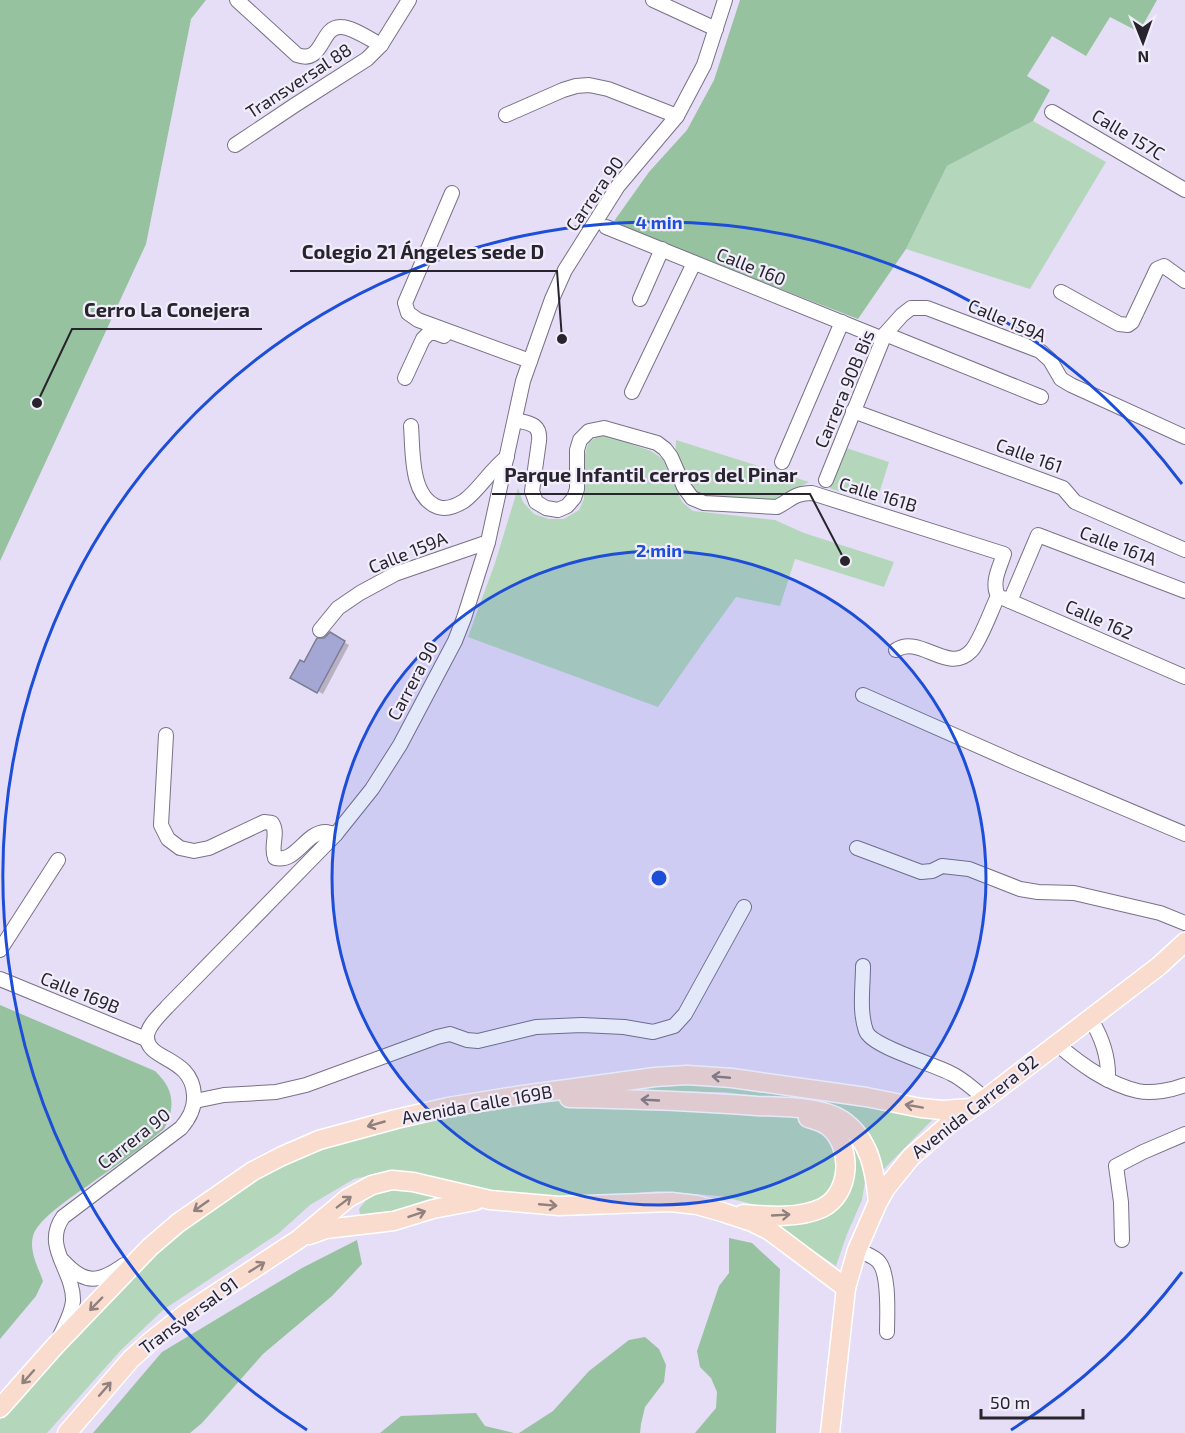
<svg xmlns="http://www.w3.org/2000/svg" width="1185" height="1433" font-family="'Exo 2',sans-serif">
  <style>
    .green { fill: #b4d7bb }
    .forest { fill: #97c2a0 }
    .shadow { fill: #0003 }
    .building { fill: #a4a7d4; stroke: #7b7d93; stroke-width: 1.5 }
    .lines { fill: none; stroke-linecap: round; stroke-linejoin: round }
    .minor-casing { stroke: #797187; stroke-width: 16 }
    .major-casing { stroke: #fff; stroke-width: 21 }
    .minor { stroke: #fff; stroke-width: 14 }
    .major { stroke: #f9dcce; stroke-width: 18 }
    .oneway { stroke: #90807e }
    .ring { fill: none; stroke: #1d4ed8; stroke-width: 3 }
    .labels { text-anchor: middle; stroke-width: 4.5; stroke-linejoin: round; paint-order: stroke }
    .street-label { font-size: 18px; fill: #27242d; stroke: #f2edfb }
    .centre { fill: #1d4ed8; stroke: #f2edfb; stroke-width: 3 }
    .ring-label { font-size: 18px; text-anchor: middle; font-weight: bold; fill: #1d4ed8; stroke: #f2edfb; stroke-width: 4.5; stroke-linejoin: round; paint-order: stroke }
    .leader { fill: none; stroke: #27242d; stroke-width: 2 }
    .callout-dot { fill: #27242d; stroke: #f2edfb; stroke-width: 2 }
    .callout-label { font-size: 20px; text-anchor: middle; font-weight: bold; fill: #27242d; stroke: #f2edfb; stroke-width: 4.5; stroke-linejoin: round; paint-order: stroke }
  </style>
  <rect width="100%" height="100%" fill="#e6def6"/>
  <g class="green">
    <path d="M1033,121L1106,162L1030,289L906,249L947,166Z"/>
    <path d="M600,435L611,437L651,451L663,459L682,502L693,511L775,520L804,533L894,562L884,587L795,559L780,606L736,597L702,644L658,707L468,637L495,563L518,488L523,502L534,514L549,519H564L579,510L584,499L585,454L589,442Z"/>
    <path d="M676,440L809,482L772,502L703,499L675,466Z"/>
    <path d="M843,447L889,462L876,503L829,488Z"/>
    <path d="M665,1084H717L942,1110L883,1170L878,1149L862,1128L792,1100L724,1092L608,1091Z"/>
    <path d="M565,1101L778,1114L800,1119L820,1126L835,1143L840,1163L836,1184L825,1196L805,1208H783L760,1206L720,1196L658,1191L577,1199L500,1193L444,1182L391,1170L354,1179L310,1205L279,1233L163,1310L121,1350L47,1433H0V1420L46,1370L128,1274L265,1166L419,1116L502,1105Z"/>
    <path d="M843,1127L857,1142L866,1176L862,1200L847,1234L836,1266L805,1245L768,1222L800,1223L829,1215L845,1198L856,1167L853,1146Z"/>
    <path d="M395,1185L429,1193L434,1198L427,1203L364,1220L360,1215L359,1209C368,1196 380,1189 395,1185Z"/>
  </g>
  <g class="forest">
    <path d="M0,0H206L191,19L146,244L0,561Z"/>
    <path d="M740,0H1157L1139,32L1110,17L1086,56L1052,36L1027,76L1050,90L1033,121L947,166L906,249L858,319L612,224L649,172L687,130L714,80Z"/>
    <path d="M0,1005L155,1071C174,1089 176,1106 164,1129C141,1149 115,1166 90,1184C75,1195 38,1218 33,1236C29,1251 38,1267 43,1281L36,1296L0,1339Z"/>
    <path d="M729,1238L752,1243L780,1269L776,1433H695L716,1408L717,1392L711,1378L700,1367L697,1351L719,1286L729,1273Z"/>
    <path d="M357,1240L362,1264L332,1296L263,1354L202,1423L190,1433H93L162,1352L302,1268Z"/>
    <path d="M645,1337L659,1349L666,1365L664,1382L645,1407L641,1424L640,1433H519L553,1411L589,1371L629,1340Z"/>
    <path d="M476,1413L485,1426L514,1433H380L401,1416Z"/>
  </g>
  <path class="shadow" d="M330,634L349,645L323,694L292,677Z"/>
  <path class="building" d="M330,632L345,641L317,693L290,678L300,660L304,662L317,638H324Z"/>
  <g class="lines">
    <defs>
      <g id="minor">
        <path d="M237,0L297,55C324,65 320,26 341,27C352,27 371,40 381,45"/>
        <path d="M653,0L716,29"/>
        <path d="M1052,112L1185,190"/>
        <path d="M506,115L563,90L576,86L589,85L608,89L677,116"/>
        <path d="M235,145L295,105L367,59L381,45L409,0"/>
        <path d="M452,193L405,303L408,313L418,320L530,361"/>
        <path d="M606,227L883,339"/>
        <path d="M1061,292L1119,324L1128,325L1132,322L1157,269L1164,266L1185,281"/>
        <path d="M640,299L662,249"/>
        <path d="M885,334L1041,397"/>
        <path d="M405,378L423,339L429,333H436L444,336"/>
        <path d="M632,392L694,263"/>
        <path d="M853,411L1063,488L1075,502L1185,550"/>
        <path d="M515,420C528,423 541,423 539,441L532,491L536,502L546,508L558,510L567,506L574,498L577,489V450L580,440L589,431L604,428L657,443L665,449L671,457L684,487L692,498L704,503L777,507C791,500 794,493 812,493L1004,554C1000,567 991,582 998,596"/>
        <path d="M411,426C413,451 410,497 438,507C447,510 456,506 464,501C480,489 490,470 507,457"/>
        <path d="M782,462L842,322"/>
        <path d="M826,480L885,334L902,315L911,308H927L1040,351L1050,360L1061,379L1071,385L1185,437"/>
        <path d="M1003,598L1185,677"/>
        <path d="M1010,601L1038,535L1185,591"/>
        <path d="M320,630L338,608L360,593L395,574L488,542"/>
        <path d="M896,650C920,634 948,675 971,651C980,642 992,608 998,596"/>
        <path d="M863,695L1017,763L1185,834"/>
        <path d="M166,735L161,825L168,839L180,848L194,851L209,848L264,822L272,823C279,834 270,846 275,858C297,863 305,832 326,832C327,832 335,834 336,834"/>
        <path d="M857,848L921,872L932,871L942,866L969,869L1020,889L1038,892L1074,893L1160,913L1185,923"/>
        <path d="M0,950L58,860"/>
        <path d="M863,966C863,987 859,1011 866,1031C872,1047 934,1064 952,1074C964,1080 974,1089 985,1099"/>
        <path d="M0,979L146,1039"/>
        <path d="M1090,1018C1102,1037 1109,1058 1108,1080"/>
        <path d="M1057,1044C1080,1064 1107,1084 1138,1091C1153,1094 1172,1090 1185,1085"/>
        <path d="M195,1101L224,1095L276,1092L306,1085L437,1037L450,1034L467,1040L478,1041L536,1027L582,1025L624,1027L653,1032L674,1026L685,1014L744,907"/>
        <path d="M1122,1240L1121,1202L1116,1166L1143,1152L1185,1134"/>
        <path d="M857,1250C865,1253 873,1256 878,1261C890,1273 887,1315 887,1332"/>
        <path d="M63,1261C85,1285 99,1283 124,1265"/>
        <path d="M60,1336C65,1325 72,1313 73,1301C74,1270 42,1247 63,1217L181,1128C189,1119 195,1108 194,1095C192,1056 147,1061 147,1037C147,1026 160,1015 167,1007L336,834L372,789L400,745L455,641L464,618L488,542L523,381L552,299L565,270L618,186L677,116L704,65L725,0"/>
      </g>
      <g id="major">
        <path d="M569,1098C631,1099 694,1101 757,1106C782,1107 821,1106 842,1120C870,1139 875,1171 878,1202"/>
        <path d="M743,1214C768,1216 798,1219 822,1208C851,1194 853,1147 829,1127C823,1122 815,1120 808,1118"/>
        <path d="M309,1235L326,1229L394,1221L433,1209L475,1201"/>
        <path d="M0,1408L55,1346L150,1247L178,1223L253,1171L282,1156L319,1140L396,1119L448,1107L516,1096L655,1077L687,1075L732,1078L866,1097L921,1108L942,1110L972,1108"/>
        <path d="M67,1433L131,1359L151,1341L185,1314L299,1239L348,1198L372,1185L392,1180L413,1182L490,1200L559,1206L671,1202L697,1205L722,1212L752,1222L770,1231L846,1288"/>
        <path d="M830,1433L846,1288L857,1250L878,1202L886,1188L911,1157L949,1124L985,1099L1159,966L1185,942"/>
      </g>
    </defs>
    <use href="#minor" class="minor-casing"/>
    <use href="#major" class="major-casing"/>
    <use href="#minor" class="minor"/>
    <use href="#major" class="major"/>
  </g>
  <defs><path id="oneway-shaft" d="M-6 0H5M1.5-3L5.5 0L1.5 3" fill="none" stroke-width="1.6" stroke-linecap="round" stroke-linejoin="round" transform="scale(1.5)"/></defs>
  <g class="oneway">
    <use href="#oneway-shaft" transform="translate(721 1077) rotate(-175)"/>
    <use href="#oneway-shaft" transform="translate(650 1100) rotate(-177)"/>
    <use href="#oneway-shaft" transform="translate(914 1106) rotate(-170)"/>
    <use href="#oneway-shaft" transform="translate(376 1124) rotate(164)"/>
    <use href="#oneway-shaft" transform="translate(344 1202) rotate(-37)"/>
    <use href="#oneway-shaft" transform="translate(548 1205) rotate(5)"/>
    <use href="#oneway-shaft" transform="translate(201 1206) rotate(145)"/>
    <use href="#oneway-shaft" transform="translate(417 1214) rotate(-19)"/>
    <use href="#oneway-shaft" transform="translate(781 1215) rotate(-3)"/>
    <use href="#oneway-shaft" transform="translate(257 1267) rotate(-32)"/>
    <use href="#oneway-shaft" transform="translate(96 1304) rotate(134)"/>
    <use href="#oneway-shaft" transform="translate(28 1377) rotate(132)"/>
    <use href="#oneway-shaft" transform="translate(105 1389) rotate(-49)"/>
  </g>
  <circle cx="659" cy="878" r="327" fill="#1d4ed8" fill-opacity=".12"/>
  <g class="ring">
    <circle cx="659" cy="878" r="327"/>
    <path d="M1182 1272A655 655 0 0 1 1011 1430M307 1430A655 655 0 1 1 1182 484"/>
  </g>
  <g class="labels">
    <g class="street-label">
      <text transform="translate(299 81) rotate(-33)" y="6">Transversal 88</text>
      <text transform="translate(1128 135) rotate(31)" y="6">Calle 157C</text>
      <text transform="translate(595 194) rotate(-55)" y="6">Carrera 90</text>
      <text transform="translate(751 267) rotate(22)" y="6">Calle 160</text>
      <text transform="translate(1007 321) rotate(23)" y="6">Calle 159A</text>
      <text transform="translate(845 389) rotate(-67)" y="6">Carrera 90B Bis</text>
      <text transform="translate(1029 456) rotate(20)" y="6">Calle 161</text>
      <text transform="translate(878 495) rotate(17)" y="6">Calle 161B</text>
      <text transform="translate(1118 546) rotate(21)" y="6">Calle 161A</text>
      <text transform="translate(408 553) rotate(-22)" y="6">Calle 159A</text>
      <text transform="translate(1099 620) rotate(24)" y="6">Calle 162</text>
      <text transform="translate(413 681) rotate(-62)" y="6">Carrera 90</text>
      <text transform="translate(80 993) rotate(22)" y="6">Calle 169B</text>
      <text transform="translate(477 1105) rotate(-10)" y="6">Avenida Calle 169B</text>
      <text transform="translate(975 1107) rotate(-38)" y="6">Avenida Carrera 92</text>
      <text transform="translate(134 1139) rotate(-38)" y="6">Carrera 90</text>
      <text transform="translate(189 1316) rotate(-36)" y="6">Transversal 91</text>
    </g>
  </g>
  <circle cx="659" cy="878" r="9" class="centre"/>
  <g class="ring-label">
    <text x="659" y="229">4 min</text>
    <text x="659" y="557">2 min</text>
  </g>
  <path class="leader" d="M562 339L557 271H290M37 403L72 329H262M845 561L810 494H492"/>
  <g class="callout-dot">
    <circle cx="562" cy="339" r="6"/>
    <circle cx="37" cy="403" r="6"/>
    <circle cx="845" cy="561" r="6"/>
  </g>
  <g class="callout-label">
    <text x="423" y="259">Colegio 21 Ángeles sede D</text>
    <text x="167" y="317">Cerro La Conejera</text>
    <text x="651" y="482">Parque Infantil cerros del Pinar</text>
  </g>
  <g transform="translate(1143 42) rotate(179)" stroke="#f2edfb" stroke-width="4.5" paint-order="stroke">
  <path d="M0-4.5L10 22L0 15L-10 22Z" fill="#27242d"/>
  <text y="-9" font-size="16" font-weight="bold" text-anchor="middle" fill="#27242d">N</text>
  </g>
  <path d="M981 1409v9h102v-9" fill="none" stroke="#27242d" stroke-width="3"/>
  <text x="990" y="1409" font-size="18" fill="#27242d" stroke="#f2edfb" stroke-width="4.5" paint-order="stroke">50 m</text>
</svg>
